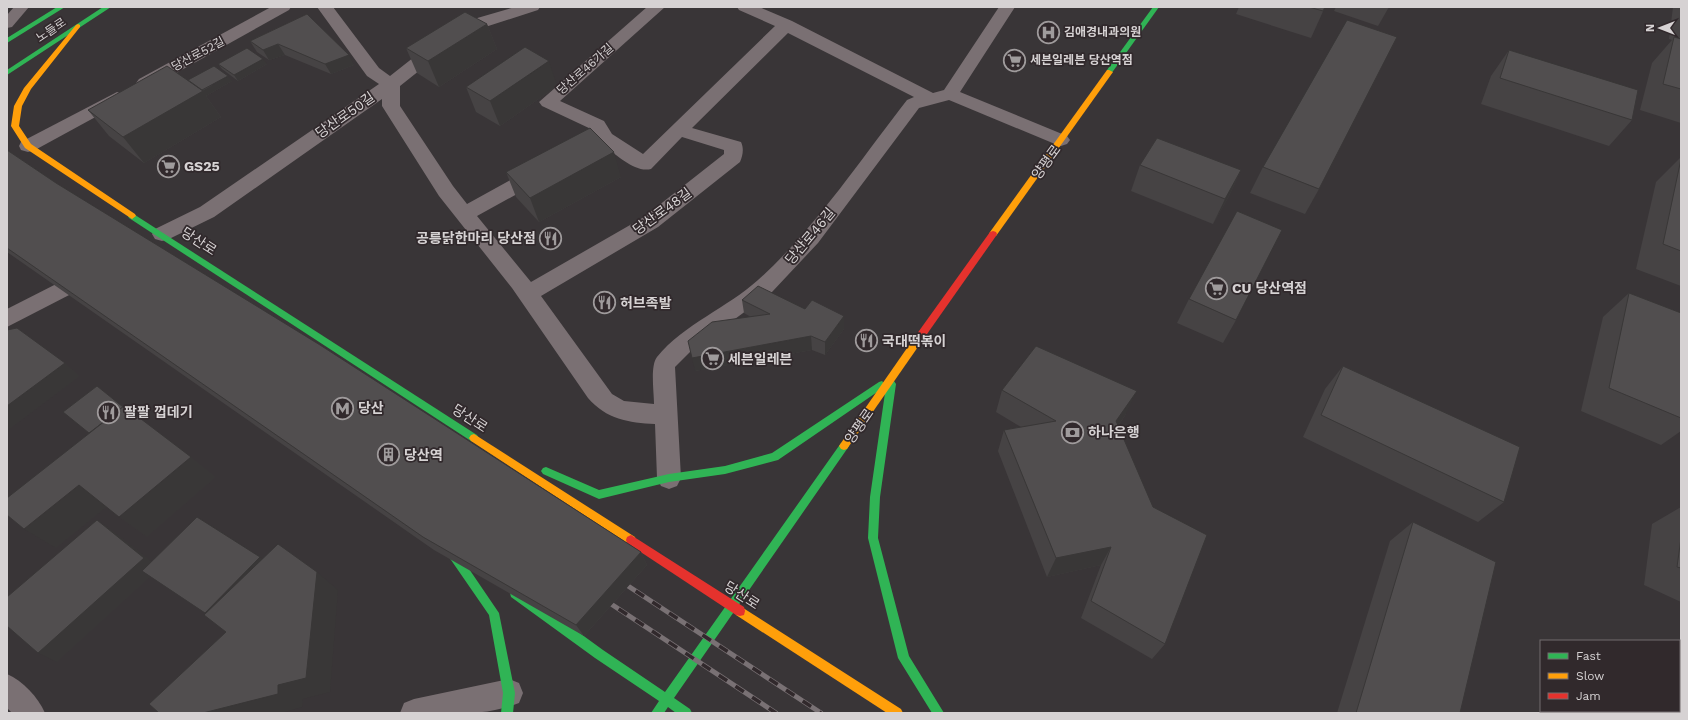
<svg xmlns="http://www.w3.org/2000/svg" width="1688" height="720" font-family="'Work Sans','Noto Sans KR',sans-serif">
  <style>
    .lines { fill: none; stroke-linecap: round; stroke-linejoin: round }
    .lane { fill: #7a7073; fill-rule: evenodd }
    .street { fill: #7a7073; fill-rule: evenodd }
    .fast { fill: #30b455; fill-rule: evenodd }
    .slow { fill: #ff9f0a; fill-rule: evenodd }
    .jam { fill: #e5322d; fill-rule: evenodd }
    .rail-casing { stroke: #797174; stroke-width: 5 }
    .rail { stroke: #31292c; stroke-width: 3.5; stroke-dasharray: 10; stroke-linecap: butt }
    .wall { fill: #464344 }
    .shaded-wall { fill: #393737 }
    .building { fill: #514e4f; stroke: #393737 }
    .labels { text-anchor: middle; stroke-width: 3.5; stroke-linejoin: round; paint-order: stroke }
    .far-street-label { font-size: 12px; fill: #d6d2d3; stroke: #31292c }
    .far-poi-label { font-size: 12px; font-weight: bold; fill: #d6d2d3; stroke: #31292c; text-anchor: start }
    .street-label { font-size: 14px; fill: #d6d2d3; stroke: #31292c }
    .poi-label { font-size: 14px; font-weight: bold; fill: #d6d2d3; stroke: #31292c; text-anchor: start }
  </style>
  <rect width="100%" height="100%" fill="#393537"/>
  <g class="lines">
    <path class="lane" d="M14,7H29L12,27L7,28V15Z"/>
    <g class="street">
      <path d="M271,7H291L289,10L151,87L145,89L139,87L136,83L139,79Z"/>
      <path d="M317,7H333L379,68L390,76L447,31L467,21L515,7H540L538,10L479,29L459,39L400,86V106L453,186L467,204L532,168L539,166L546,168L548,173L546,178L477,216L531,282L644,217L724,154V150L682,137L651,169C635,173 617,155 604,146L581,158L574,159L567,158L565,153L567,148L595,135L591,129L542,106L539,102L647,7H665L560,101L604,121L612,134L643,154L775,26L739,10L737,7H759L792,21L933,93L944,90L999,7H1015L960,92L1067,136L1070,140L1067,144L1061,146L1055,144L949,100L919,108L818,243L772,292L691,351L675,367L681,478L677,486L669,489L661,486L657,478L655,424C629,423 606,419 588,398L512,288L439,196L382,106V99L214,217L169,239L162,241L155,239L152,234L155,229L200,207L379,84L367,76ZM788,33L914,97L907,100C861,159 814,230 758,280C727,308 684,324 657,357C650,366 654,392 654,404L624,401L612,394L541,296L658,227L740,162C743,155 744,148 741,142L692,128Z"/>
      <path d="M117,92L123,94L126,98L123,102L35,150L28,152L21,150L19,146L21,142Z"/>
      <path d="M68,278L75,280L78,286L75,292L7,327V309Z"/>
      <path d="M7,674C23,681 38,697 45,713H12L7,708Z"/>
      <path d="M509,679L519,683L523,693L519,703C482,718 439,713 400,713L404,703L414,699Z"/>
    </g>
    <g class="fast">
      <path d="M57,7H65L7,43V38Z"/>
      <path d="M103,7H111L7,75V70Z"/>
      <path d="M1153,7H1159L1111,74H1107V70Z"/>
      <path d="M132,213L477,435L479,438L477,441L474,442L471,441L129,218L128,216Z"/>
      <path d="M891,380L894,381L896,384L880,497L878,538L909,656L944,713H932L898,658L868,538L870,497L886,386L778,460L725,474L669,482L599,499L543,474L541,471L543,468L546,467L599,490L669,474L725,466L772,453L879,382L882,381L886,385L888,381Z"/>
      <path d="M844,442L847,443L849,446L847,449L674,698L690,709L692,713H676L668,707L664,713H651L659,701L595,658L511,597L510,593L511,589L515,588L519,589L603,650L665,692L841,443Z"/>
      <path d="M444,536L448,538L499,613L515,693L513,713H501L503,693L489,615L440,544L439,541L440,538Z"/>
    </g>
    <g class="slow">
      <path d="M78,24L80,25V27L31,89L22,106L19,126L31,144L135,214L136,216L132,219L25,148L11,126L14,106L24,88L76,25Z"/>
      <path d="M1107,70H1109L1113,72L996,236H990L989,234L990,232Z"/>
      <path d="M917,337L920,338L921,341L920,344L847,449L844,450L841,449L839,446L841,443L914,338Z"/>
      <path d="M474,434L635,537L636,540L635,543L631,545L627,543L471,441L469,438L471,435Z"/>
      <path d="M740,606L901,709L903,713H887L736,615L735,611L736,607Z"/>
    </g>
    <g class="jam">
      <path d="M993,231L996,232L997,234L996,236L920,344H914L913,341L914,338L990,232Z"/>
      <path d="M631,535L744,607L745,611L744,615L740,616L736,615L627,543L626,540L627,537Z"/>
    </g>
    <defs>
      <g id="rail">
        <path d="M619,580L821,713"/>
        <path d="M602,598L776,713"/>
      </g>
    </defs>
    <use href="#rail" class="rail-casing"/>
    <use href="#rail" class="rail"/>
  </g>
  <g class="wall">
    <path d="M1239,7H1325L1311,38L1236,14Z"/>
    <path d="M1336,7H1389L1378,26L1334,11Z"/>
    <path d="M1673,7H1681V123L1640,110L1652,63L1672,40L1669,39Z"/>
    <path d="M307,14L354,65L331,74L285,55L269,60L257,52L250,41Z"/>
    <path d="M487,24L497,49L439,87L417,73L406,48Z"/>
    <path d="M1509,50L1632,120L1609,146L1481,104L1491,76Z"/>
    <path d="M218,64H267L238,81L222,69Z"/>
    <path d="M232,81L206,96L221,117L144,163L109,136L88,110Z"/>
    <path d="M557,86L500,126L476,112L466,87Z"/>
    <path d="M7,150L56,183L641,552L647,565L584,636L434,550L7,252Z"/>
    <path d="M1681,157V286L1636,269L1656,182Z"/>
    <path d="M1140,165L1241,170L1229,196L1213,224L1131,191Z"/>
    <path d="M1263,167L1319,189L1305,214L1250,193Z"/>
    <path d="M506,172L621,177L539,222L516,197Z"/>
    <path d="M1629,293L1681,313V431L1661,445L1581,411L1603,317Z"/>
    <path d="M1189,299L1236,320L1223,343L1177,323Z"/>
    <path d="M742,300L844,316V329L825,355L812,350L695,371L751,317L744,313Z"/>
    <path d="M1343,366L1504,502L1478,522L1303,437L1325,389Z"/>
    <path d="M1002,390L1126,414L1118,426L1165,644L1152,659L1081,618L1101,565L1047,577L998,451L1004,430L1021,427L996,412Z"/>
    <path d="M1681,507V602L1644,585L1652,524Z"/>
    <path d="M1413,522L1460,713H1337L1390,541Z"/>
  </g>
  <g class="shaded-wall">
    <path d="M487,24L497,49L439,87L428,61Z"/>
    <path d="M278,44L285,55L269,60L263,50Z"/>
    <path d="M349,55L354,65L331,74L325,64Z"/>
    <path d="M263,59L267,64L238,81L234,75Z"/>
    <path d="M549,61L557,86L500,126L490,101Z"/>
    <path d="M228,76L232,81L206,96L221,117L144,163L123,137Z"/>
    <path d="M614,152L621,177L539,222L530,198Z"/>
    <path d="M1241,170L1229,196L1213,224L1225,199Z"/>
    <path d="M844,316V329L825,355V342Z"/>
    <path d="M811,336L812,350L695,371L692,358Z"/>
    <path d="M65,363L80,376L7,431V406Z"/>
    <path d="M1137,391L1126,414L1106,443L1116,421Z"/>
    <path d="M191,457L216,477L147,537L119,517Z"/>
    <path d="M79,485L109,505L56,548L24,529Z"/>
    <path d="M97,520L113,531L160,568L57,662L38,653Z"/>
    <path d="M1111,547L1101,565L1047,577L1056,558Z"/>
    <path d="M641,552L647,565L584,636L576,625Z"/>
    <path d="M260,557L269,565L205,613Z"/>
    <path d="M317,572L338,590L330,692L303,699L302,707L281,713H203L278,685Z"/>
  </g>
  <g class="building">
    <path d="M1309,7H1325L1323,11Z"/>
    <path d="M465,12L487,24L428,61L406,48Z"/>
    <path d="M307,14L349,55L325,64L278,44L263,50L250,41Z"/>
    <path d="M1347,20L1397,37L1319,189L1263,167Z"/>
    <path d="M1674,37L1681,39V89L1663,84Z"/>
    <path d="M525,47L549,61L490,101L466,87Z"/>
    <path d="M247,48L263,59L234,75L218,64Z"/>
    <path d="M1509,50L1638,90L1632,120L1500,78Z"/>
    <path d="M167,66L203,91L123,137L88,110Z"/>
    <path d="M214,66L228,76L202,90L188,80Z"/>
    <path d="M590,128L614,152L530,198L506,172Z"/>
    <path d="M1157,138L1241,170L1225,199L1140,165Z"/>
    <path d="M7,150L56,183L320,345L641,552L576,625L423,537L7,248Z"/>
    <path d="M1681,159V251L1663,244Z"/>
    <path d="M1237,211L1282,230L1236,320L1189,299Z"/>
    <path d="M758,286L805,309L812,300L844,316L825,342L811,336L692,358L688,341L712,322L770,314L742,300Z"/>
    <path d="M1629,293L1681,313V418L1609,388Z"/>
    <path d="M17,328L65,363L7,406V330Z"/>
    <path d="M1036,346L1137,391L1116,421L1153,507L1207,535L1165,644L1091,601L1111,547L1056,558L1004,430L1056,421L1002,390Z"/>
    <path d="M1343,366L1520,447L1504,502L1321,415Z"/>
    <path d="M97,386L123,407L89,433L63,412Z"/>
    <path d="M124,406L191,457L119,517L79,485L24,529L7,515V498Z"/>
    <path d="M197,517L260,557L205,613L142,571Z"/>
    <path d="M97,520L144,558L38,653L7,626V597Z"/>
    <path d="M1413,522L1496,562L1460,713H1356Z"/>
    <path d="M1681,538V568L1677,567Z"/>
    <path d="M278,544L317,572L306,678L278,685V694L203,713H159L149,704L226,632L204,615Z"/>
  </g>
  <defs>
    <symbol id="hospital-ring" viewBox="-11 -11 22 22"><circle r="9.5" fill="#31292c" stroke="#9f9b9c" stroke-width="1.5"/><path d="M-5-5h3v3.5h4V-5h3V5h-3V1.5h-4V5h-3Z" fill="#9f9b9c"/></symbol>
    <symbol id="supermarket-ring" viewBox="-11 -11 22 22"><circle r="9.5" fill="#31292c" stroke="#9f9b9c" stroke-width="1.5"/><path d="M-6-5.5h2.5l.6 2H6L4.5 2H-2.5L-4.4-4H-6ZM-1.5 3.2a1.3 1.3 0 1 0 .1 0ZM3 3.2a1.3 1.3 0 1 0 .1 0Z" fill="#9f9b9c"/></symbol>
    <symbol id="restaurant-ring" viewBox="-11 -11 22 22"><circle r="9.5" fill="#31292c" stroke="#9f9b9c" stroke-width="1.5"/><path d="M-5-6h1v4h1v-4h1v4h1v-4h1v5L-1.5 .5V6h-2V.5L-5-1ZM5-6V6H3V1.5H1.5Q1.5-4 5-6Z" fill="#9f9b9c"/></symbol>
    <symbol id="metro-ring" viewBox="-11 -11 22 22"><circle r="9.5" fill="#31292c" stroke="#9f9b9c" stroke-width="1.5"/><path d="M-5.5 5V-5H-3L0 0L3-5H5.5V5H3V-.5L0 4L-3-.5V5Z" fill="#9f9b9c"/></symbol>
    <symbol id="bank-ring" viewBox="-11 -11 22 22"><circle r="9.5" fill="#31292c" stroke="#9f9b9c" stroke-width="1.5"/><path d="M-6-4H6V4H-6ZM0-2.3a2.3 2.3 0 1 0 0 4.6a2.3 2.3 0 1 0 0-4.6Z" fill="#9f9b9c"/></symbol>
    <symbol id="building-ring" viewBox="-11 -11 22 22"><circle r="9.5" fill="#31292c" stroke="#9f9b9c" stroke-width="1.5"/><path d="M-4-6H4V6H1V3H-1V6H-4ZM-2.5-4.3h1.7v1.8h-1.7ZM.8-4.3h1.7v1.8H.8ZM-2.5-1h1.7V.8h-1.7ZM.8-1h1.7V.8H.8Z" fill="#9f9b9c"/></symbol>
  </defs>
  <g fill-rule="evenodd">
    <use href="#hospital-ring" x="1036" y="20" width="25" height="25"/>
    <use href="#supermarket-ring" x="1002" y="48" width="25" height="25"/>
    <use href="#supermarket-ring" x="156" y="154" width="25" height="25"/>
    <use href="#restaurant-ring" x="538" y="226" width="25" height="25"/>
    <use href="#supermarket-ring" x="1204" y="276" width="25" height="25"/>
    <use href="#restaurant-ring" x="592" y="290" width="25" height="25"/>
    <use href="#restaurant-ring" x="854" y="328" width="25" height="25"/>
    <use href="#supermarket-ring" x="700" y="346" width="25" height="25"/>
    <use href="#metro-ring" x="330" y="396" width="25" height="25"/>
    <use href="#restaurant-ring" x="96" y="400" width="25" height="25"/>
    <use href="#bank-ring" x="1060" y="420" width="25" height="25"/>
    <use href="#building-ring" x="376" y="442" width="25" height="25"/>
  </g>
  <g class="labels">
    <g class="far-street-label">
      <text transform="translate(51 30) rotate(-34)" y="4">노들로</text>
      <text transform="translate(198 54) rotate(-28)" y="4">당산로52길</text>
      <text transform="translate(585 69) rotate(-41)" y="4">당산로46가길</text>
    </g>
    <g class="far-poi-label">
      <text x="1064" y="36">김애경내과의원</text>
      <text x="1030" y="64">세븐일레븐 당산역점</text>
    </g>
    <g class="street-label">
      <text transform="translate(345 115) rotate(-35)" y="5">당산로50길</text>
      <text transform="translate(1046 162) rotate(-54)" y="5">양평로</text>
      <text transform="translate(662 211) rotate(-36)" y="5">당산로48길</text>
      <text transform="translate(810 236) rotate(-50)" y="5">당산로46길</text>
      <text transform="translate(199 241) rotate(33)" y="5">당산로</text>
      <text transform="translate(470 418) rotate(33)" y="5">당산로</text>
      <text transform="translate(859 426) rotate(-55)" y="5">양평로</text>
      <text transform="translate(742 595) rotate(33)" y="5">당산로</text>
    </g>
    <g class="poi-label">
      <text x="184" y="171">GS25</text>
      <text x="536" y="243" text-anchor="end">공릉닭한마리 당산점</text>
      <text x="1232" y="293">CU 당산역점</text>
      <text x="620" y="308">허브족발</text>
      <text x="882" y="346">국대떡볶이</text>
      <text x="728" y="364">세븐일레븐</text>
      <text x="358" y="413">당산</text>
      <text x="124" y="417">팔팔 껍데기</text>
      <text x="1088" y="437">하나은행</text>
      <text x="404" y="460">당산역</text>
    </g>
  </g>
  <rect width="1688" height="720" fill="none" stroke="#d6d2d3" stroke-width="16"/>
  <rect x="1540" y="640" width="140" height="72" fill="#31292c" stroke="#736d6f"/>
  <rect x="1548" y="653" width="20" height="6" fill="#30b455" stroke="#736d6f"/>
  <text x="1576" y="660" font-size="12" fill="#d6d2d3">Fast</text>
  <rect x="1548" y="673" width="20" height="6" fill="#ff9f0a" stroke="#736d6f"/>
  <text x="1576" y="680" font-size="12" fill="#d6d2d3">Slow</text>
  <rect x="1548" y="693" width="20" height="6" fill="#e5322d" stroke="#736d6f"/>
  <text x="1576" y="700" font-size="12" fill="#d6d2d3">Jam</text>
  <g transform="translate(1660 28) rotate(270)" stroke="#31292c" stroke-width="3" paint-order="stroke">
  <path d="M0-3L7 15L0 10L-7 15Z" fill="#d6d2d3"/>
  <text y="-6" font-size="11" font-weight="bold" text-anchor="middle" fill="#d6d2d3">N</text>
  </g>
</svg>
